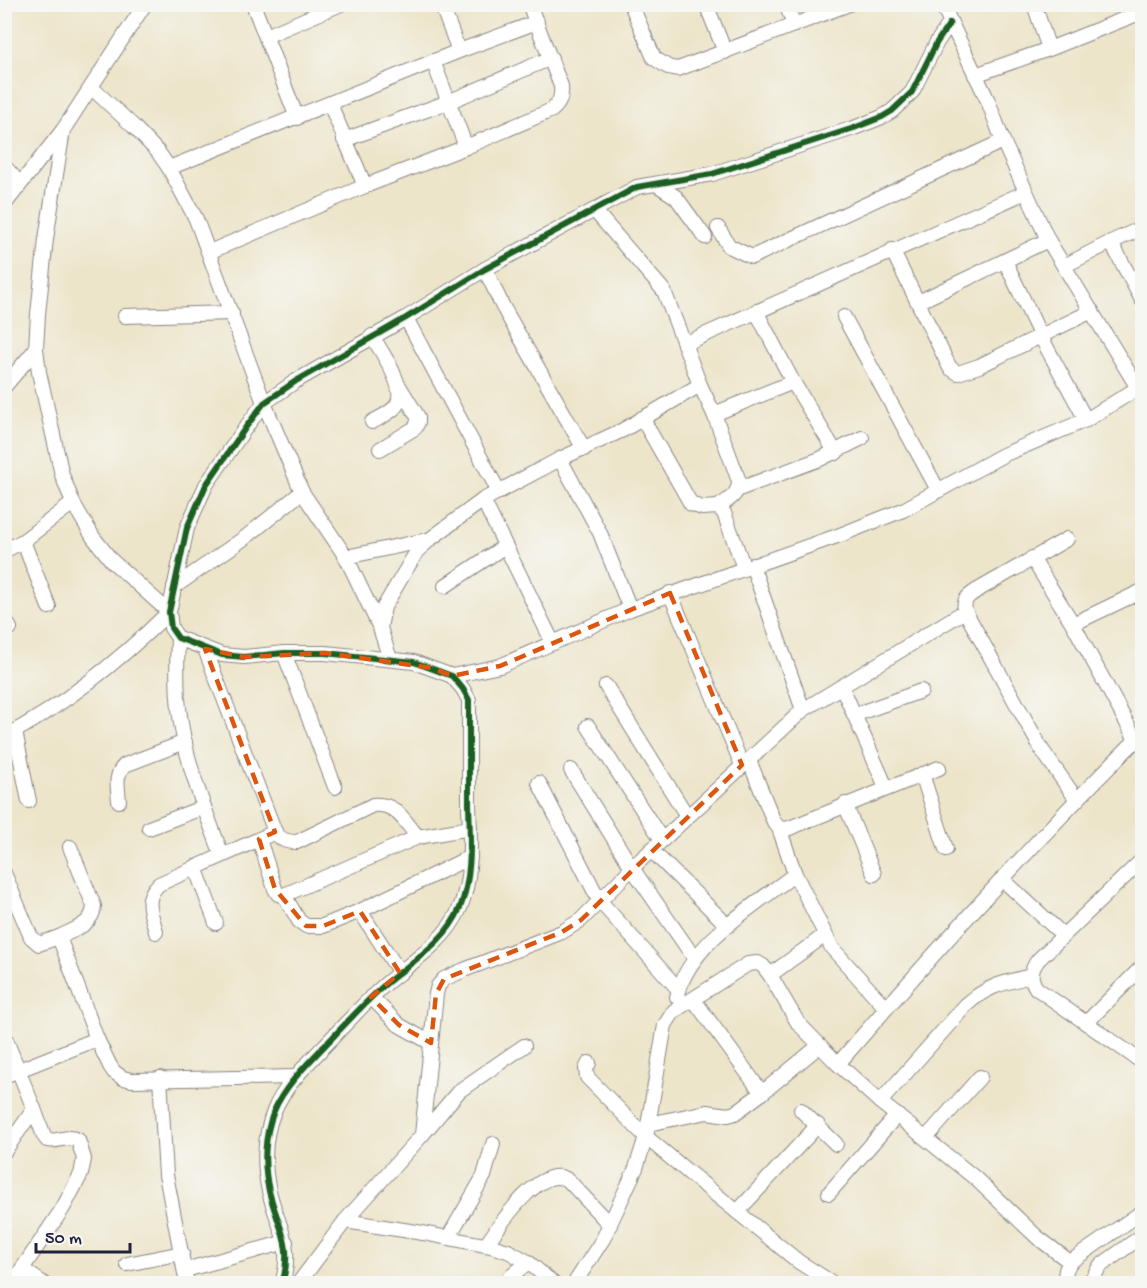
<svg xmlns="http://www.w3.org/2000/svg" width="1147" height="1288" font-family="'Gochi Hand',sans-serif">
  <style>
    .lines { fill: none; stroke-linecap: round; stroke-linejoin: round }
    .minor-casing { stroke: #888482; stroke-width: 16 }
    .minor { stroke: #fff; stroke-width: 14 }
    .cycleway-casing { stroke: #f6f6f2; stroke-width: 10 }
    .cycleway { stroke: #1b5e20; stroke-width: 6 }
    .marked { fill: none; stroke: #de560e; stroke-width: 4.5; stroke-dasharray: 12 8; stroke-linejoin: round }
  </style>
  <rect width="100%" height="100%" fill="#f6f6f2"/>
  <filter id="ink" filterUnits="userSpaceOnUse"><feTurbulence type="fractalNoise" baseFrequency=".0167" numOctaves="2"/><feDisplacementMap in="SourceGraphic" scale="12" xChannelSelector="R" yChannelSelector="G"/><feConvolveMatrix kernelMatrix="1 2 1 2 8 2 1 2 1" color-interpolation-filters="sRGB"/></filter>
  <filter id="wash" filterUnits="userSpaceOnUse"><feTurbulence type="fractalNoise" baseFrequency=".008" numOctaves="4" result="noise"/><feDisplacementMap in="SourceGraphic" scale="24" xChannelSelector="R" yChannelSelector="G"/><feGaussianBlur stdDeviation="1.35" result="paint"/><feColorMatrix in="noise" values="0 0 0 0 0 0 0 0 0 0 0 0 0 0 0 0 0 1.4 0 .05"/><feComposite in="paint" operator="in"/></filter>
  <g filter="url(#wash)">
    <rect width="100%" height="100%" fill="#ede5ca"/>
  </g>
  <g filter="url(#ink)">
    <g class="lines">
      <defs>
        <g id="minor">
          <path d="M253,4L297,118"/>
          <path d="M441,4L459,51"/>
          <path d="M631,4L654,58L668,67L678,69L849,4"/>
          <path d="M706,4L725,52"/>
          <path d="M786,4L794,25"/>
          <path d="M942,4L988,101L1003,141L1048,240L1138,388L1142,385"/>
          <path d="M1034,4L1049,49"/>
          <path d="M266,36L341,4"/>
          <path d="M433,61L466,147"/>
          <path d="M975,75L1049,49L1142,12"/>
          <path d="M92,88L133,126L158,152L169,168L196,219L264,403L302,492L346,557L380,628L390,659"/>
          <path d="M330,104L365,186"/>
          <path d="M344,140L448,102L551,58"/>
          <path d="M4,166L20,184"/>
          <path d="M169,168L459,51L537,22"/>
          <path d="M656,184L676,197L705,237"/>
          <path d="M4,205L63,130L145,4"/>
          <path d="M595,211L664,291L700,385L714,414L739,481C739,495 728,500 718,507"/>
          <path d="M718,228L729,246L752,257L1003,141"/>
          <path d="M1111,242L1142,300"/>
          <path d="M892,250L950,368L958,373L979,366L1092,311"/>
          <path d="M209,252L365,186L466,147L552,110C560,103 562,97 561,86L529,4"/>
          <path d="M1005,261L1041,337L1086,420"/>
          <path d="M1064,266L1111,242L1142,228"/>
          <path d="M485,269L503,307L584,449"/>
          <path d="M918,302L1048,240"/>
          <path d="M756,311L793,382L836,453"/>
          <path d="M125,316L232,313"/>
          <path d="M844,317L938,490"/>
          <path d="M406,318L499,492"/>
          <path d="M684,344L1026,192"/>
          <path d="M4,387L36,349"/>
          <path d="M714,414L793,382"/>
          <path d="M642,418L691,504L702,508L718,507L724,513L744,568"/>
          <path d="M372,422C379,418 391,413 396,406C409,390 381,351 372,336"/>
          <path d="M380,449L415,428L418,422V417L399,386"/>
          <path d="M560,459L600,533L630,609"/>
          <path d="M739,489L820,459L862,438"/>
          <path d="M483,500L553,643"/>
          <path d="M1067,539L976,591C967,597 963,600 965,611L1042,750L1077,800"/>
          <path d="M23,541L49,607"/>
          <path d="M4,551L23,541L73,503"/>
          <path d="M346,557L427,540"/>
          <path d="M1032,558L1073,624L1136,740"/>
          <path d="M752,565L803,710"/>
          <path d="M445,586L505,546"/>
          <path d="M174,587L246,537L302,492"/>
          <path d="M670,593L742,765"/>
          <path d="M4,619L10,628"/>
          <path d="M1073,624L1142,591"/>
          <path d="M380,628L384,607L417,551L429,540L483,500L560,459L623,430L700,385"/>
          <path d="M178,638C177,661 176,685 179,708C184,758 204,808 222,855"/>
          <path d="M205,649L275,832"/>
          <path d="M284,653L335,787"/>
          <path d="M452,676L500,666L630,609L840,535L903,510L1003,455L1086,420L1138,388"/>
          <path d="M606,686L687,816"/>
          <path d="M842,687L886,787"/>
          <path d="M854,715L921,691"/>
          <path d="M588,726L662,840"/>
          <path d="M15,731L29,801"/>
          <path d="M4,737C65,705 120,660 169,612L112,561L93,537L73,503L62,475L39,372L36,349L38,314L46,239L63,130"/>
          <path d="M749,760L774,822L779,828L787,829L939,768"/>
          <path d="M571,770L632,868L695,959"/>
          <path d="M922,774L946,849"/>
          <path d="M539,783L599,900L679,990"/>
          <path d="M119,801C118,787 114,775 125,765L185,742"/>
          <path d="M845,804L874,874"/>
          <path d="M149,828L204,807"/>
          <path d="M779,828L795,874L832,948L886,1008"/>
          <path d="M259,839L275,889L278,894L284,895L418,837L470,828"/>
          <path d="M70,847L94,906C93,925 73,930 59,937L97,1039L110,1066L114,1072L123,1078L132,1080L296,1077"/>
          <path d="M651,850L728,926"/>
          <path d="M1142,860L1038,960C1031,970 1029,977 1036,988L1142,1062"/>
          <path d="M195,867L216,923"/>
          <path d="M4,873L31,937L39,944L59,937"/>
          <path d="M1002,879L1063,935"/>
          <path d="M284,895L299,921L306,926H323L360,911L470,857"/>
          <path d="M360,911L400,973"/>
          <path d="M156,932C151,912 143,899 159,884L275,832C281,840 286,842 297,842L373,805C397,803 404,821 418,837"/>
          <path d="M770,975L825,935"/>
          <path d="M371,997L399,1025L431,1043"/>
          <path d="M677,997C688,944 754,906 795,874"/>
          <path d="M694,1000L762,1093"/>
          <path d="M1086,1023L1142,967"/>
          <path d="M4,1035L34,1109L4,1152"/>
          <path d="M589,1063L586,1069L587,1077L646,1137L688,1172L799,1262L834,1284"/>
          <path d="M838,1064C936,950 1036,839 1142,734"/>
          <path d="M4,1076L97,1039"/>
          <path d="M160,1078L166,1175L187,1284"/>
          <path d="M880,1102L966,1005C988,985 1004,983 1031,976"/>
          <path d="M801,1110L836,1144"/>
          <path d="M648,1124L707,1112L728,1115L735,1113L762,1093L819,1046"/>
          <path d="M422,1135L459,1091L524,1046"/>
          <path d="M926,1138L980,1077"/>
          <path d="M829,1193L897,1115"/>
          <path d="M737,1212L818,1125"/>
          <path d="M345,1221L423,1233L495,1247L508,1251L528,1262L554,1284"/>
          <path d="M448,1238L484,1176L493,1144"/>
          <path d="M486,1245C499,1226 542,1160 569,1181L610,1225"/>
          <path d="M127,1264L182,1253"/>
          <path d="M22,1269L44,1284"/>
          <path d="M185,1270L286,1242"/>
          <path d="M12,1284L63,1208L81,1174L84,1159L78,1140C66,1134 59,1143 47,1140L44,1136L34,1109"/>
          <path d="M282,1284C294,1244 278,1228 269,1191C263,1165 264,1136 274,1111C284,1085 314,1057 333,1037C351,1018 368,999 388,982C414,960 446,941 460,908C473,875 470,839 469,804C469,769 469,734 469,700L463,689L452,676L414,662L325,653H284L244,657L222,655L178,638L171,628L169,612L187,528L206,485L246,427L264,403L296,381L406,318L485,269L637,187L712,174L854,128L882,117L892,111L912,92L937,42L950,23"/>
          <path d="M298,1284L345,1221L422,1135L436,994L438,986L444,979L464,970L562,932L581,920L632,868L803,710L965,611"/>
          <path d="M502,1284L528,1262"/>
          <path d="M574,1284L603,1239L636,1168L646,1137L665,1025L674,1011L748,964L758,963L763,966L770,975L798,1023L838,1064L880,1102L975,1178L1037,1237L1070,1262L1142,1212"/>
          <path d="M1064,1284L1066,1270L1070,1262"/>
          <path d="M1089,1284L1100,1266L1142,1236"/>
        </g>
      </defs>
      <use href="#minor" class="minor-casing"/>
      <use href="#minor" class="minor"/>
      <defs>
        <path id="cycleway" d="M282,1284C294,1244 278,1228 269,1191C263,1165 264,1136 274,1111C284,1085 314,1057 333,1037C351,1018 368,999 388,982C414,960 446,941 460,908C473,875 470,839 469,804C469,769 469,734 469,700L463,689L452,676L414,662L325,653H284L244,657L222,655L178,638L171,628L169,612L187,528L206,485L246,427L264,403L296,381L406,318L485,269L637,187L712,174L854,128L882,117L892,111L912,92L937,42L950,23"/>
      </defs>
      <use href="#cycleway" class="cycleway-casing"/>
      <use href="#cycleway" class="cycleway"/>
    </g>
  </g>
  <path class="marked" d="M670,593L742,765L581,920L562,932L444,979L436,994L431,1043L399,1025L371,997L400,973L360,911L323,926H306L275,889L259,839L275,832L205,649L244,657L325,653L432,668L452,676L500,666Z"/>
  <rect width="1147" height="1288" fill="none" stroke="#f6f6f2" stroke-width="24"/>
  <path d="M36 1243v9h94v-9" fill="none" stroke="#22223b" stroke-width="3"/>
  <text x="45" y="1243" font-size="18" fill="#22223b" stroke="#f6f6f2" stroke-width="4.5" paint-order="stroke">50 m</text>
</svg>
